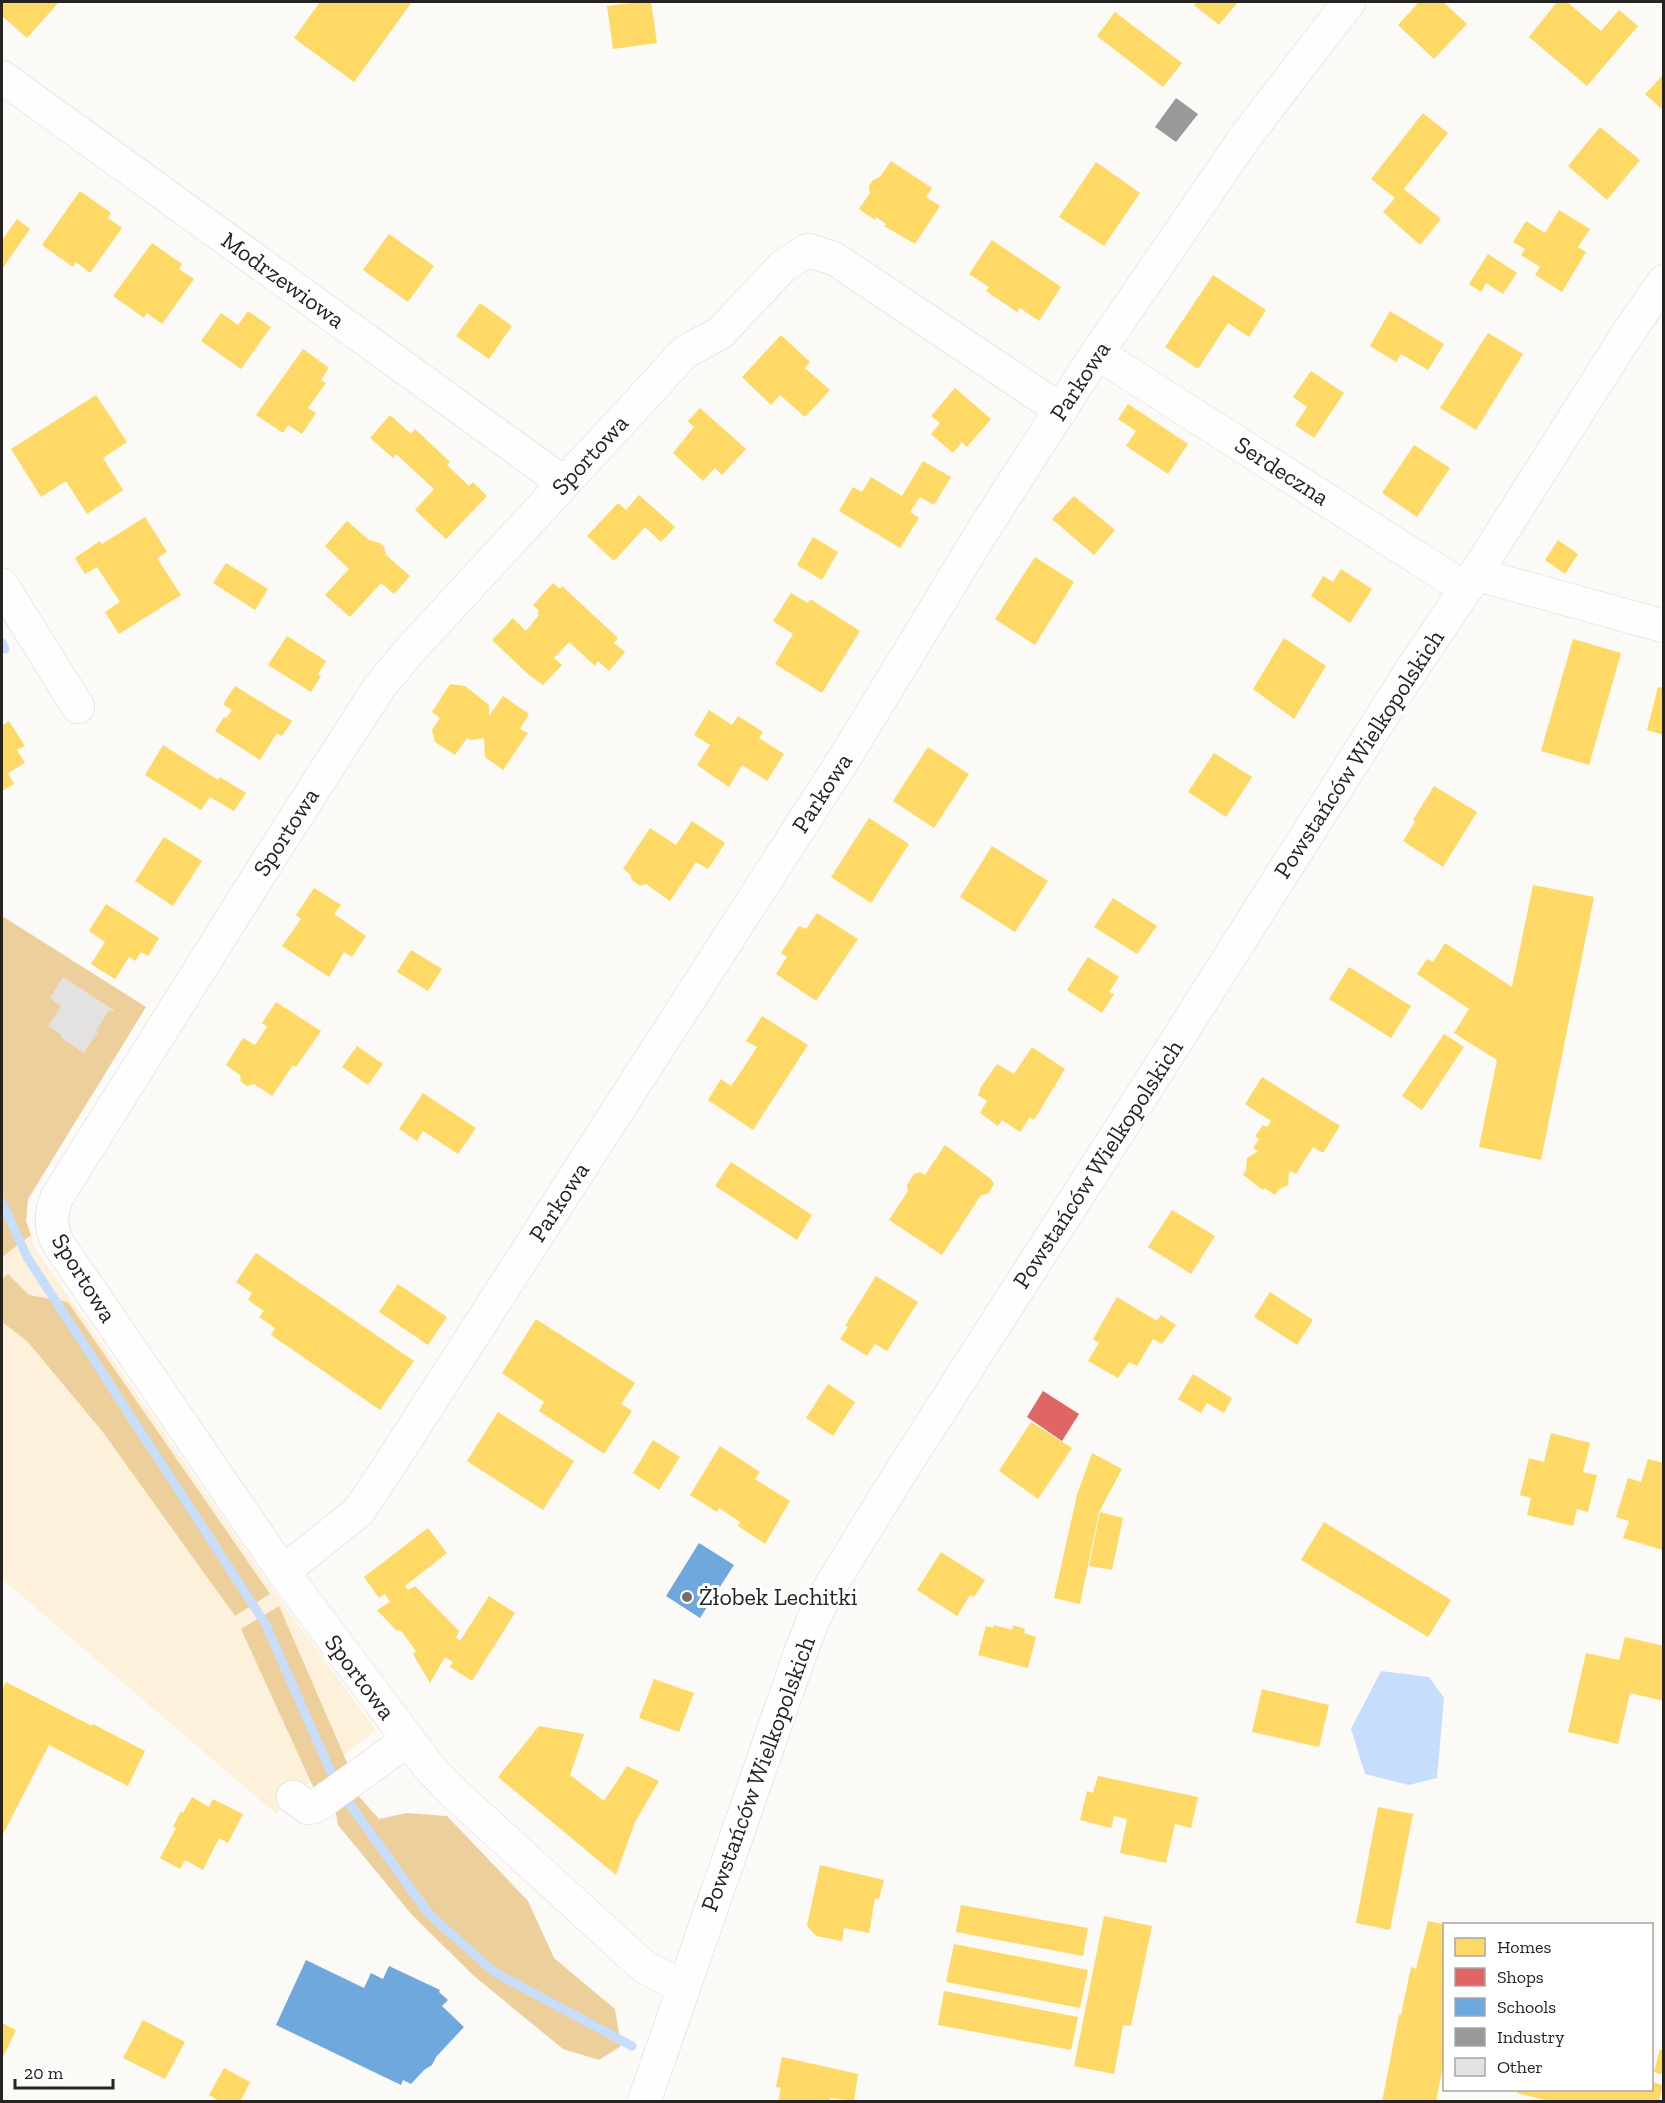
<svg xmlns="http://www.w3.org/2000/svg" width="1665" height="2103" font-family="'Zilla Slab',serif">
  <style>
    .green { fill: #fdf1dc }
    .forest { fill: #edcf9b }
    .water { fill: #c6ddfd }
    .homes { fill: #ffd966 }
    .shops { fill: #e06666 }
    .schools { fill: #6fa8dc }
    .industry { fill: #999 }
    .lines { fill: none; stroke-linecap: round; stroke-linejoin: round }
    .stream { stroke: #c6ddfd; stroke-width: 9 }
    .building { fill: #e4e2e0 }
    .minor-casing { stroke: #d7d6d4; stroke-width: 34 }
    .minor { stroke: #fffefe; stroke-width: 33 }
    .poi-dot { fill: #706f6d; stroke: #fff; stroke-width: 2 }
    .labels { text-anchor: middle; stroke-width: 6; stroke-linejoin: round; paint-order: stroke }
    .street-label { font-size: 24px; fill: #252422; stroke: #fff }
    .poi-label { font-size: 24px; fill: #252422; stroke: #fff; text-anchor: start }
  </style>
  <rect width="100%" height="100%" fill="#fcfaf7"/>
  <path class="green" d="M2,916L146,1007L28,1199L26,1221L35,1248L276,1594L376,1730L299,1790L276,1814L2,1579Z"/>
  <g class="forest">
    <path d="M2,916L146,1007L28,1199L26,1221L31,1235L2,1257Z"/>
    <path d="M8,1274L29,1295L68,1302L270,1594L235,1616L102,1431L27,1341L2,1322V1279Z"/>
    <path d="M279,1606L349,1767L315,1791L241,1629Z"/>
    <path d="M355,1792L379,1819L407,1813L447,1816L528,1901L554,1958L615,2009L621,2046L599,2060L563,2049L474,1976L412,1915L338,1825L335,1808Z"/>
  </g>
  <path class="water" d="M1381,1671L1429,1677L1444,1698L1437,1778L1409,1785L1365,1774L1351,1729Z"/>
  <g class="homes">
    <path d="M2,2H59L27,38L2,16Z"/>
    <path d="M320,2H412L354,82L294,38Z"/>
    <path d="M639,2H651L657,43L613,49L607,6Z"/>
    <path d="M1197,2H1238L1219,25L1194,5Z"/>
    <path d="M1419,2H1443L1467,24L1434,59L1398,25Z"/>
    <path d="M1557,2H1567L1601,31L1619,10L1638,26L1587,86L1529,37Z"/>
    <path d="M1115,12L1182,63L1163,87L1097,36Z"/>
    <path d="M1664,74V111L1645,94Z"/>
    <path d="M1423,113L1448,133L1404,189L1441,219L1420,245L1383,212L1395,198L1371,179Z"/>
    <path d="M1600,127L1640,160L1607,200L1568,166Z"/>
    <path d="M891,161L932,188L926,197L940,206L915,244L884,226L886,224L876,217L875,220L859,209L870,193L869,186L873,180L880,177Z"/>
    <path d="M1096,162L1140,193L1104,246L1059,217Z"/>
    <path d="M80,191L111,213L108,218L122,228L90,273L76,262L73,267L42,245Z"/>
    <path d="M1559,210L1590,229L1578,247L1586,252L1562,292L1535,275L1540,267L1521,255L1525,249L1513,242L1526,221L1545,233Z"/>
    <path d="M17,219L30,229L2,269V240Z"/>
    <path d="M389,234L434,266L408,302L363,270Z"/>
    <path d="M992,240L1061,287L1039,321L1020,308L1017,312L986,291L989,287L969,274Z"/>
    <path d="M152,243L182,264L179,269L194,279L162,324L147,313L144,318L113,296Z"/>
    <path d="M1488,254L1517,273L1503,294L1486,283L1481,292L1469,284Z"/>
    <path d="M1213,275L1266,310L1249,337L1228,323L1198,369L1165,347Z"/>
    <path d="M480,303L512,326L489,359L456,336Z"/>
    <path d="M248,311L271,327L241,369L201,341L221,313L238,325Z"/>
    <path d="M1390,311L1444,344L1428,370L1401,354L1396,362L1370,346Z"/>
    <path d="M1488,333L1523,354L1476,430L1440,408Z"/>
    <path d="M781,335L810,362L805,368L830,390L805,417L780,395L771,405L742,377Z"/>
    <path d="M303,349L329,368L321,380L326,383L308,408L316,413L302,434L288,425L283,433L256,415Z"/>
    <path d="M1311,371L1344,393L1314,438L1295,425L1307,407L1293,397Z"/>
    <path d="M955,388L991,419L967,447L962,442L953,453L931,434L940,423L931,416Z"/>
    <path d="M96,395L127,442L103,458L123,490L87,514L66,481L41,497L11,449Z"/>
    <path d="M1128,404L1188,444L1168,474L1126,446L1136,431L1118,419Z"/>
    <path d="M700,408L746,449L722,475L715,468L703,481L673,453L694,427L688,421Z"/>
    <path d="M390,415L411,434L415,429L450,462L447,465L469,486L473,482L487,496L446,539L415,510L434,489L396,454L393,458L370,438Z"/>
    <path d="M1414,445L1450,468L1417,517L1382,493Z"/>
    <path d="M923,461L951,477L934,505L920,497L910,512L919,518L900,548L839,511L853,487L862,492L871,477L902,496Z"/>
    <path d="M639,495L675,527L661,542L645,527L614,561L587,536L618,503L626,510Z"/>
    <path d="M1074,496L1115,530L1094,555L1052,519Z"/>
    <path d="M145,517L167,552L157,558L181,595L119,634L105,612L120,602L97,567L85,574L75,558L100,541L102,544Z"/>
    <path d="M347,521L369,540L380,543L384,547L386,555L410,576L394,594L381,583L350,617L325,595L349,569L325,546Z"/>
    <path d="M813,537L838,552L822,580L797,565Z"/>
    <path d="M1558,540L1578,554L1565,574L1545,560Z"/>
    <path d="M1035,557L1074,582L1035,645L995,619Z"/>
    <path d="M226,563L268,589L255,610L213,583Z"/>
    <path d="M1341,569L1372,589L1350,623L1311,596L1323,576L1333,582Z"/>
    <path d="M553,583L560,589L562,586L618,638L614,643L625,652L609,671L598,661L595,666L569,642L554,658L562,665L543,685L529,675L492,640L513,618L526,631L539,615L537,613L539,611L533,605Z"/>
    <path d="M791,593L808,603L810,599L860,631L822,693L775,664L793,634L773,621Z"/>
    <path d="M287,636L326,661L318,674L321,676L311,692L268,665Z"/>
    <path d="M1284,638L1326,666L1294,719L1253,689Z"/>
    <path d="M1573,639L1621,653L1589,765L1541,751Z"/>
    <path d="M450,684L465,686L489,705V716L503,696L529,714L520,729L528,733L503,770L485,757L484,738L472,740L467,738L455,755L435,742L432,730L440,718L432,712Z"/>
    <path d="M235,686L292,721L282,736L277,733L260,760L215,731L224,717L226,718L232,710L223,704Z"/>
    <path d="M1658,687L1664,688V735L1647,730Z"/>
    <path d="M709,710L732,725L738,716L763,732L759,738L784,754L767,781L742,765L729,787L697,765L710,745L694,735Z"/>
    <path d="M9,721L25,746L17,750L25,763L8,773L14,784L2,791V723L3,725Z"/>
    <path d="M163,745L218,780L220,777L246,793L234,811L210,797L201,810L145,775Z"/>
    <path d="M928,747L969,774L934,828L893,801Z"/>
    <path d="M1214,753L1252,777L1226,817L1188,792Z"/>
    <path d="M1434,786L1477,812L1443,867L1403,841L1415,822L1413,820Z"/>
    <path d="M869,818L909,844L871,903L831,877Z"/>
    <path d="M692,821L725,843L708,869L696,862L670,901L646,884L640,886L632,880L630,874L623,869L650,828L676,845Z"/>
    <path d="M164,837L202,861L173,906L135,881Z"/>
    <path d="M992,846L1048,881L1015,932L960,897Z"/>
    <path d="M1533,885L1594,897L1541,1160L1479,1147L1497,1060L1454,1033L1469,1009L1417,974L1427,959L1433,962L1445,943L1512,987Z"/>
    <path d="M314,888L341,905L334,914L366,936L352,957L344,952L329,977L282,946L301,919L296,915Z"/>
    <path d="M1113,898L1157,926L1137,954L1094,927Z"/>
    <path d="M106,904L159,938L148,956L141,952L135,961L129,957L115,979L91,964L105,942L89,931Z"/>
    <path d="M817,913L858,939L816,1001L776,974L787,957L781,953L799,926L806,929Z"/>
    <path d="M411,950L442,969L428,991L397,972Z"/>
    <path d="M1088,957L1119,977L1109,992L1114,994L1102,1013L1067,990Z"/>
    <path d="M1349,967L1411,1006L1391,1038L1329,999Z"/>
    <path d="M276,1002L321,1031L296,1067L293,1065L272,1096L254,1084L247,1086L241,1082L240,1075L226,1065L243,1038L255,1045L267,1027L262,1023Z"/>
    <path d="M762,1016L808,1045L753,1130L708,1100L721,1079L731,1086L744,1067L757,1047L746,1041Z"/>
    <path d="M1444,1034L1464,1047L1422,1110L1402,1096Z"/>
    <path d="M357,1046L383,1064L368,1085L342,1067Z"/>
    <path d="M1032,1047L1065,1069L1034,1120L1030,1117L1020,1132L1002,1120L998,1126L980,1113L987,1101L978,1095L981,1087L997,1064L1014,1074Z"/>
    <path d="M1262,1077L1340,1126L1323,1153L1313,1147L1296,1174L1291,1171L1289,1173L1288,1185L1278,1190L1275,1195L1264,1188L1263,1190L1243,1175L1246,1170L1247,1158L1258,1151L1253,1148L1259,1139L1255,1136L1263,1125L1267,1127L1271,1121L1245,1104Z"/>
    <path d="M423,1093L476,1128L458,1154L423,1131L417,1141L399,1129Z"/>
    <path d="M945,1145L991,1179L994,1184L988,1194L981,1195L942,1255L889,1220L908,1191L907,1185L914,1174L920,1172L925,1175Z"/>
    <path d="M731,1162L812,1215L797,1240L715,1186Z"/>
    <path d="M1172,1210L1215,1236L1191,1274L1148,1247Z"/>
    <path d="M256,1253L414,1361L380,1410L271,1335L275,1328L259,1317L264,1311L248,1300L252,1293L236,1282Z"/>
    <path d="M876,1276L918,1302L887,1351L875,1344L867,1356L840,1339L848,1327L845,1326Z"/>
    <path d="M398,1284L447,1317L428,1345L379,1312Z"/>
    <path d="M1270,1292L1313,1320L1297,1345L1254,1317Z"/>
    <path d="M1117,1297L1157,1321L1161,1315L1176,1325L1162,1344L1153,1339L1137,1366L1129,1362L1118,1378L1088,1361L1099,1343L1093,1339Z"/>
    <path d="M536,1319L635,1383L621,1404L632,1411L604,1454L539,1411L544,1402L502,1373Z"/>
    <path d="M1193,1374L1232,1398L1224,1413L1207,1403L1201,1413L1178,1399Z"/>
    <path d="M828,1384L855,1402L833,1436L806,1418Z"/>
    <path d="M498,1412L574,1461L543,1510L467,1461Z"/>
    <path d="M1031,1422L1072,1448L1038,1499L999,1471Z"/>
    <path d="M1551,1433L1590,1443L1583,1472L1597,1475L1588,1512L1577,1509L1573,1526L1527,1515L1531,1498L1520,1495L1529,1458L1544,1462Z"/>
    <path d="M653,1440L680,1457L659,1490L633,1473Z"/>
    <path d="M720,1446L760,1472L755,1479L790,1501L765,1544L738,1526L740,1522L719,1508L717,1512L690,1495Z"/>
    <path d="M1092,1453L1122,1469L1099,1512L1080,1604L1054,1598L1077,1495Z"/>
    <path d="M1648,1459L1664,1463L1663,1550L1623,1538L1629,1521L1616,1517L1628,1478L1641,1482Z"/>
    <path d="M1100,1512L1123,1518L1112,1570L1089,1566Z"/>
    <path d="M1324,1522L1451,1600L1428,1637L1301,1560Z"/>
    <path d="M428,1528L447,1553L405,1586L408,1590L415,1586L459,1631L456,1638L460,1641L489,1596L515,1613L472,1681L450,1667L453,1662L445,1657L430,1683L413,1654L416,1651L401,1631L396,1630L377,1610L390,1602L385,1594L379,1598L364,1577Z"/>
    <path d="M941,1552L985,1580L974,1597L970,1595L957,1616L917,1590Z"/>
    <path d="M994,1625L1012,1630L1013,1625L1025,1629L1024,1633L1036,1637L1028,1668L978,1655L986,1626L993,1628Z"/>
    <path d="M1625,1637L1664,1646V1701L1630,1693L1618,1744L1568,1732L1586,1653L1619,1660Z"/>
    <path d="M654,1679L694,1693L679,1732L639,1718Z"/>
    <path d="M6,1682L92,1726L93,1724L145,1751L128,1786L49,1745L2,1836V1690Z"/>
    <path d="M1262,1689L1329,1705L1319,1747L1252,1732Z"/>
    <path d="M539,1726L584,1734L570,1775L604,1801L627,1766L659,1781L635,1822L616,1875L498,1777Z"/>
    <path d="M1098,1776L1198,1797L1191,1828L1175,1824L1166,1863L1120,1853L1127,1819L1114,1816L1111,1828L1080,1820L1087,1791L1093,1793Z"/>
    <path d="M192,1797L209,1807L213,1799L243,1814L228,1843L219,1838L203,1870L185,1860L180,1869L160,1858L176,1828L173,1827L181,1811L183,1813Z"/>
    <path d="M1378,1807L1413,1814L1390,1930L1356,1923Z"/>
    <path d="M820,1865L884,1880L879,1899L875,1898L869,1933L844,1928L842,1941L816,1936L807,1926Z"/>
    <path d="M961,1905L1088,1928L1083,1956L956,1932Z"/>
    <path d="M1104,1916L1152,1926L1131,2026L1123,2025L1114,2074L1074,2066Z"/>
    <path d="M1428,1921L1444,1924V2061L1436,2102H1382L1399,2015H1401L1411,1967L1416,1969Z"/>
    <path d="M954,1944L1088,1970L1080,2008L946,1982Z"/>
    <path d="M944,1991L1078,2017L1071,2050L938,2025Z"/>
    <path d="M143,2020L185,2042L165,2079L123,2058Z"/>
    <path d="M2,2023L16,2030L2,2059Z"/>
    <path d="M1660,2049L1664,2050V2075L1654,2072Z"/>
    <path d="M782,2057L858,2074L854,2101L830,2098V2102H778L781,2088L776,2087Z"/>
    <path d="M224,2068L250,2082L240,2102H221L209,2095Z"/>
    <path d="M1652,2082L1663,2085L1659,2102H1552L1517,2093L1518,2090H1652Z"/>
  </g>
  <path class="shops" d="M1043,1391L1079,1414L1062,1441L1027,1417Z"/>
  <g class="schools">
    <path d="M699,1543L734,1565L700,1618L666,1596Z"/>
    <path d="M306,1960L364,1988L371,1973L383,1979L389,1966L440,1990L439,1992L448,2000L442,2006L464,2027L436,2057L432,2065L424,2070L411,2084L403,2080L401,2085L276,2025Z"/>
  </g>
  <path class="industry" d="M1176,98L1198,114L1176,142L1155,127Z"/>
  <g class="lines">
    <g class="stream">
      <path d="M2,643L5,649"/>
      <path d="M2,1202L27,1257L265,1623L330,1770L348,1802L429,1914L494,1972L632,2046"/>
    </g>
  </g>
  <path class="building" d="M63,977L114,1010L113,1012L109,1010L96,1031L99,1033L98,1036L96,1034L84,1053L60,1037L62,1035L48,1026L61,1006L50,998Z"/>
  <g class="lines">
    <defs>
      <g id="minor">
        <path d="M2,77L564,483"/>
        <path d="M1097,353L1466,589"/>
        <path d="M1475,574L1664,626"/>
        <path d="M2,585L78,707"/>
        <path d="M283,1572L359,1511L387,1469L849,751L982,532L1097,353L1246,136L1349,2"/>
        <path d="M293,1797L308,1808L316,1806L408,1740"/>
        <path d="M683,1987L646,1968L631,1955L455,1794L429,1767L283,1572L59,1245C50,1228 50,1215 57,1197L278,845L380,686L413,647L685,352L720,333L783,266L808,250L835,259L1061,410"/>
        <path d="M644,2102L800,1654L814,1618L833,1582L902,1470L1146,1089L1412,669L1466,589L1626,336L1664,281"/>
      </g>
    </defs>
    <use href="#minor" class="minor-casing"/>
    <use href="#minor" class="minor"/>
  </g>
  <circle class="poi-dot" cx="687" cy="1597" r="6"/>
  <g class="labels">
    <g class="street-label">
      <text transform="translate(283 280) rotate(36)" y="8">Modrzewiowa</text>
      <text transform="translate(1080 381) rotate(-57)" y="8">Parkowa</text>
      <text transform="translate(590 455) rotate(-47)" y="8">Sportowa</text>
      <text transform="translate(1282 471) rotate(33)" y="8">Serdeczna</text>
      <text transform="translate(1359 754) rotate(-57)" y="8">Powstańców Wielkopolskich</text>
      <text transform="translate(822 793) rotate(-57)" y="8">Parkowa</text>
      <text transform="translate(286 832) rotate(-57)" y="8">Sportowa</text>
      <text transform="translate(1098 1164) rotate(-57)" y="8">Powstańców Wielkopolskich</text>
      <text transform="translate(559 1202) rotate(-57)" y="8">Parkowa</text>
      <text transform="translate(84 1278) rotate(58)" y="8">Sportowa</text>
      <text transform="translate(360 1677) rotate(53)" y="8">Sportowa</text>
      <text transform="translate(758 1774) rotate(-70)" y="8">Powstańców Wielkopolskich</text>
    </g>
    <g class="poi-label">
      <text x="699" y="1605">Żłobek Lechitki</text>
    </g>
  </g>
  <rect width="1665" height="2103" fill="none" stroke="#252422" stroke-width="6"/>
  <rect x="1443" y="1923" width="210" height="168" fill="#ffffff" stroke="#a8a7a7" stroke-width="1.5"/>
  <rect x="1455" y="1938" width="30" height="18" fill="#ffd966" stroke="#a8a7a7" stroke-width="1.5"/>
  <text x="1497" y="1953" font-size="18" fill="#252422">Homes</text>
  <rect x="1455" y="1968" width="30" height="18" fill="#e06666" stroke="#a8a7a7" stroke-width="1.5"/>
  <text x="1497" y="1983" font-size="18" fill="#252422">Shops</text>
  <rect x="1455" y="1998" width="30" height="18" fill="#6fa8dc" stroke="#a8a7a7" stroke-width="1.5"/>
  <text x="1497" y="2013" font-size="18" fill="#252422">Schools</text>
  <rect x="1455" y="2028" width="30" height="18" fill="#999999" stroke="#a8a7a7" stroke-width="1.5"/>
  <text x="1497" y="2043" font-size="18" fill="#252422">Industry</text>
  <rect x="1455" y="2058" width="30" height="18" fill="#e4e2e0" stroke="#a8a7a7" stroke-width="1.5"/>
  <text x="1497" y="2073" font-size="18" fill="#252422">Other</text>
  <path d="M15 2079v9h98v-9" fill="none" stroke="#252422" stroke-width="3"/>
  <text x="24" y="2079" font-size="18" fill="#252422" stroke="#ffffff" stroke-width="4.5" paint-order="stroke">20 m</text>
</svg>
